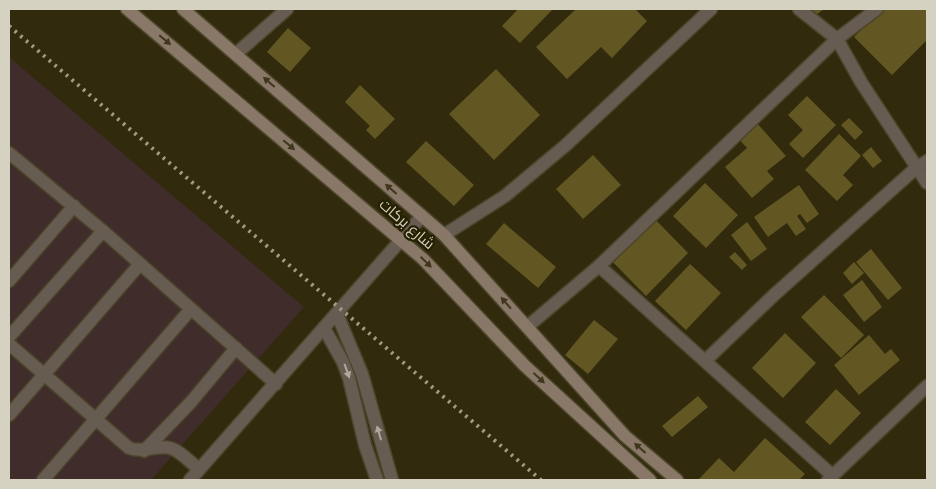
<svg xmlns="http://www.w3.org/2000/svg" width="936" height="489" font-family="Quicksand,Cairo,sans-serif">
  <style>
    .industrial { fill: #402c2b }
    .building { fill: #625722 }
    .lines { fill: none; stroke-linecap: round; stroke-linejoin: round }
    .minor-casing { stroke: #4b452a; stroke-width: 15 }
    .tertiary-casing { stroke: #4b452a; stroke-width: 15 }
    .secondary-casing { stroke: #4b452a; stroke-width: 15 }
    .minor { stroke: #675c52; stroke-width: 12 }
    .tertiary { stroke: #675c52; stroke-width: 12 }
    .secondary { stroke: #897768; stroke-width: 12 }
    .rail { stroke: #a09b87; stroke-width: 4; stroke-dasharray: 2.5 5; stroke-linecap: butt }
    .oneway { fill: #40361c }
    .oneway2 { fill: #afa99b }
    .labels { text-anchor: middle; stroke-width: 4.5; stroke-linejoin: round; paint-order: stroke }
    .street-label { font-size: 15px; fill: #d6d2c2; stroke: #272103 }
  </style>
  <rect width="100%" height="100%" fill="#312a0d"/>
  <path class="industrial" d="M9,57L304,307L151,480H9Z"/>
  <g class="building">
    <path d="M518,9H553L520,43L502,26Z"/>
    <path d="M576,9H635L647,21L612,58L601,47L567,79L536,47Z"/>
    <path d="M805,9H824L812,18Z"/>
    <path d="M882,9H927V40L892,75L854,37Z"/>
    <path d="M288,28L311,48L290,72L267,52Z"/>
    <path d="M496,69L540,115L494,160L449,114Z"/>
    <path d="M360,85L395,119L375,139L366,130L370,126L345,102Z"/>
    <path d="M807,96L836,125L803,158L789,144L803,130L788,115Z"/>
    <path d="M849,118L863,132L855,140L841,125Z"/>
    <path d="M756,122L786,156L767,171L774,179L752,198L725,167L747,148L738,138Z"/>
    <path d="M839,134L861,156L843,175L853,185L837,201L805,170Z"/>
    <path d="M426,141L474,185L454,206L406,162Z"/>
    <path d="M871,147L882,161L873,168L862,155Z"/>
    <path d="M593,155L621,185L583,219L556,189Z"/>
    <path d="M705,183L738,215L706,248L673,216Z"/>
    <path d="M799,185L819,214L807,223L800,214L797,216L806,229L796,236L787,223L768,237L754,217Z"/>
    <path d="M652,216L688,253L646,296L609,258Z"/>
    <path d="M747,222L767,249L751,261L731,235Z"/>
    <path d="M504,223L556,267L538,288L486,244Z"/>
    <path d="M871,249L902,288L888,300L856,262Z"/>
    <path d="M735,252L747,265L742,270L729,257Z"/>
    <path d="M854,262L864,273L852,284L843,273Z"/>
    <path d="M690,264L721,293L686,330L655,301Z"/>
    <path d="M862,280L882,307L864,322L843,295Z"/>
    <path d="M824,295L864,335L841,358L801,317Z"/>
    <path d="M594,320L618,339L588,374L565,355Z"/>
    <path d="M785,333L816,363L783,398L752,368Z"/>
    <path d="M869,335L885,354L891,349L900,360L859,395L834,365Z"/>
    <path d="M836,389L861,413L830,445L805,422Z"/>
    <path d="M698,396L708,407L672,437L662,426Z"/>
    <path d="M765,438L805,474L799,480H698L719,458L734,472Z"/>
  </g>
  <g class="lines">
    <defs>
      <g id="minor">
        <path d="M799,9L837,39L861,82L927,183"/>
        <path d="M237,53L287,9"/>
        <path d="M9,153L103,231L276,384"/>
        <path d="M444,235L505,196L566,145L711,9"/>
        <path d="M599,266L833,476"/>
        <path d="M9,281L74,206"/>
        <path d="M527,327L599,266L837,39L877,9"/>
        <path d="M9,337L103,231"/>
        <path d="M9,344L129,448C145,454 160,443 173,449C182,453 191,463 199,469"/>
        <path d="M706,360L774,295L916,168L927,161"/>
        <path d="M9,415L140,264"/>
        <path d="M144,451L191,402L236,348"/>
        <path d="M43,480L191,309"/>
        <path d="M828,480L927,386"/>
      </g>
      <g id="tertiary">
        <path d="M337,314L362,374L392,480"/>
        <path d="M324,328L343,362L349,378L365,445L377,480"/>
        <path d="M190,480L422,216"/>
      </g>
      <g id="secondary">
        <path d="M127,9L423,259L525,366L650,480"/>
        <path d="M183,9L444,235L625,436L677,480"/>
      </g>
    </defs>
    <use href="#minor" class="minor-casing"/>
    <use href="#tertiary" class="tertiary-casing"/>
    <use href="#secondary" class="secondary-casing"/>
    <use href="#minor" class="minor"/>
    <use href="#tertiary" class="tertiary"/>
    <use href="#secondary" class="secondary"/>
    <path class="rail" d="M9,26L541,480"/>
  </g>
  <defs><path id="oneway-solid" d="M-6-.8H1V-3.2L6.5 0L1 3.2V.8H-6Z" transform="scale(1.25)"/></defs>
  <g class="oneway">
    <use href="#oneway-solid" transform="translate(165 40) rotate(40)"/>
    <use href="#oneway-solid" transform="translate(269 82) rotate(-139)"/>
    <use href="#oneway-solid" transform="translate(289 145) rotate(40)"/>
    <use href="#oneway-solid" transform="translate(391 189) rotate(-139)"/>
    <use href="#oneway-solid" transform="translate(426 262) rotate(44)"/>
    <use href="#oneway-solid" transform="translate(506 303) rotate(-131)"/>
    <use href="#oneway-solid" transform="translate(539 378) rotate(43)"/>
    <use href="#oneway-solid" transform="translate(640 448) rotate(-139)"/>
  </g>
  <g class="oneway2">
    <use href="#oneway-solid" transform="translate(347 371) rotate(70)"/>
    <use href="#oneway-solid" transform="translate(379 433) rotate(-106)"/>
  </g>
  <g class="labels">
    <g class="street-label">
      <text transform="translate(407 224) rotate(41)" y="5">شارع بركات</text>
    </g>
  </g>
  <rect width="936" height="489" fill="none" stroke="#d6d2c2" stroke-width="20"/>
</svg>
